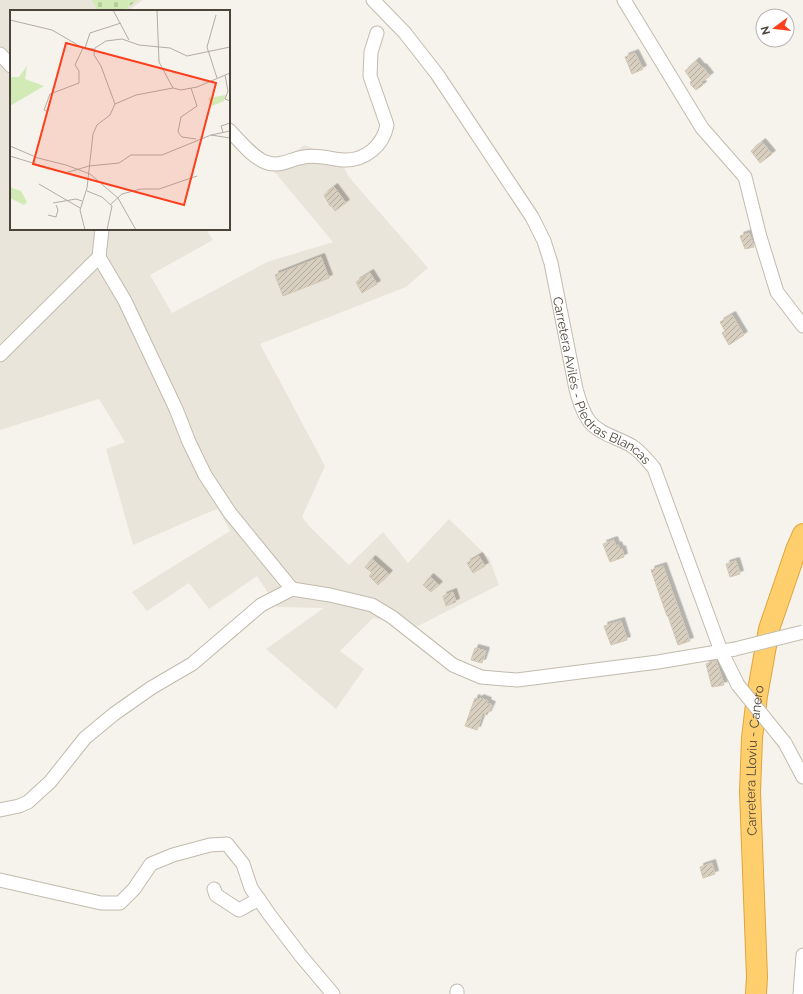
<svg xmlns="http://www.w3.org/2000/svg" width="803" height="994" font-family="Raleway,sans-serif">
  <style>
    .residential { fill: #eae5da }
    .cemetery { fill: url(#cemetery-stones) }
    .building { fill: url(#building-hatch); stroke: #d3c7b4; filter: url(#shadow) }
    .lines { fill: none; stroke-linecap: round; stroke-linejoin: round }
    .minor-casing { stroke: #c2bbae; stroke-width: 15 }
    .highway-casing { stroke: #e0a43c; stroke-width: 22 }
    .minor { stroke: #fff; stroke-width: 13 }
    .highway { stroke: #ffcf6e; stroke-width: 20 }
    .minor-bridge-casing { stroke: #c2bbae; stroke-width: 15; stroke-linecap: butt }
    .minor-bridge { stroke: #fff; stroke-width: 13 }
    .labels { text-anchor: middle; stroke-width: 3.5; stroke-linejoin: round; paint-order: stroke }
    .street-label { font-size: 13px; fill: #4b4439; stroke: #fff }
    .inset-road { fill: none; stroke: #b2ada4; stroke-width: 1 }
    .view { fill: #fc3f1d; fill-opacity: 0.15; stroke: #fc3f1d; stroke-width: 2 }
    .inset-edge { fill: none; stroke: #4b4439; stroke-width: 2 }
  </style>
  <defs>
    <pattern id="cemetery-stones" width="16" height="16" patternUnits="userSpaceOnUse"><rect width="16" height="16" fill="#d2eab5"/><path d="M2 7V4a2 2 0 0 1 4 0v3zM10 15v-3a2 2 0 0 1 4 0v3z" fill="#b6ca9c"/></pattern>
    <pattern id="building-hatch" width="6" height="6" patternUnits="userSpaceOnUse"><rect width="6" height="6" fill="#d8cfc1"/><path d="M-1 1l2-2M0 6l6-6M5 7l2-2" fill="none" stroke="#b1aa9e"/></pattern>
    <filter id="shadow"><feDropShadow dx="3.5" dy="-3.5" stdDeviation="0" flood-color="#0004"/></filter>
  </defs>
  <rect width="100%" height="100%" fill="#f6f3ec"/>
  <path class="residential" d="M0,0H143L128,11H11V229H206L213,240L150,275L172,313L267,262L333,242L273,170L304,145L334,156L343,166L349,177L428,268L406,287L260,344L325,466L302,517L310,527L349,565L383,532L408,563L449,519L489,558L499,585L418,626L373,618L340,651L364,669L336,709L266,649L324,608L277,607L257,576L209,609L189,583L147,611L132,592L230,531L218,509L207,513L133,545L106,449L125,442L99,399L0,430Z"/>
  <path class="cemetery" d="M92,0H138L123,11H98Z"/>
  <g class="building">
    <path d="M635,53L643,69L632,74L625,57Z"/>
    <path d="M696,61L702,68L703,67L710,76L701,82L703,85L696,90L691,85L690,82L692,81L685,71Z"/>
    <path d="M762,142L772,154L760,163L751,151Z"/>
    <path d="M334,187L346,203L335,211L332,206H330L324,195Z"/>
    <path d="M749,233L754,247L745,249L740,236Z"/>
    <path d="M321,257L329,278L283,296L275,275Z"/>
    <path d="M370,273L377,284L362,293L356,282Z"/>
    <path d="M732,315L744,335L729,345L722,333L725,331L720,322Z"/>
    <path d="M614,540L616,546L618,545L620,550L622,549L624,557L610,562L603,544Z"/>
    <path d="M479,556L485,566L473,573L467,563Z"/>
    <path d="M372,559L389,574L378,585L369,576L372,573L365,567Z"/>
    <path d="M736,561L740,574L730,577L726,564Z"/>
    <path d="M663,566L690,641L678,645L668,616H667L651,570Z"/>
    <path d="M430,577L439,585L431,592L423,585Z"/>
    <path d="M453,592L456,602L446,606L443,596Z"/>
    <path d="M621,621L627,640L611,645L604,626Z"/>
    <path d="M475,648L486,651L482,663L471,660Z"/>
    <path d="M716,660L724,685L712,687L706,664Z"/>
    <path d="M475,698L479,700L480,698L488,701L487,703L492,705L487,715L483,713L477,730L465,726Z"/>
    <path d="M712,863L715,874L703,878L700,867Z"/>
  </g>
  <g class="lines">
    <defs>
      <g id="minor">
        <path id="s1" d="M373,0L405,33L437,74L532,217L544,241L551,263L576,389C579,400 582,411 589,421C599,434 619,438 632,446C641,452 647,460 654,468L721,651L738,685"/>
        <path d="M624,0L702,128L745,177L760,237L777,292L803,326"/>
        <path d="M0,54L11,66"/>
        <path d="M229,130C240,141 251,156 265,162C279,168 290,159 304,157C317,154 330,159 343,160C365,161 383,146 387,125L370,76L371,52L377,33"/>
        <path d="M102,229L99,257L125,301L176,409L189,442L205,475L230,513L292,589"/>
        <path d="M0,355L99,257"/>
        <path d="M785,743L803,777"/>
        <path d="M0,810L19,806L28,802L50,782L85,738L114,714L151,688L192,664L261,605L292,589L330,595L372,605L392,617L453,665L481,677L517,680L658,662L735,649"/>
        <path d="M0,880L101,903H120L134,889L151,864L173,855L210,845L227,844L243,864L251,888L269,914L301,956L333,994"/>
        <path d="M214,889L216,895L239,910L259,899"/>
        <path d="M457,991V994"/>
        <path d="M800,994L803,955"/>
      </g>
      <g id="highway">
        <path id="s2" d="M756,994L757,977L750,792L752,738L757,696L769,629L796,550L803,534"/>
      </g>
    </defs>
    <use href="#minor" class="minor-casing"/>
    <use href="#highway" class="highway-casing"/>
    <use href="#minor" class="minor"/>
    <use href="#highway" class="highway"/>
    <defs>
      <g id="minor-bridge">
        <path d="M735,649L803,632"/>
        <path d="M738,685L785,743"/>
      </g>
    </defs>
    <use href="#minor-bridge" class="minor-bridge-casing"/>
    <use href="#minor-bridge" class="minor-bridge"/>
  </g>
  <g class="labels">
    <g class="street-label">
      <text dy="5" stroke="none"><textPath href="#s1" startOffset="455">Carretera Avilés - Piedras Blancas</textPath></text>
      <text dy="5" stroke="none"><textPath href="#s2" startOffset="234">Carretera Lloviu - Canero</textPath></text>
    </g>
  </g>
  <g transform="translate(10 10)">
    <rect width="220" height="220" fill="#f6f3ec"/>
    <path d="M17,56L15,69L34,76L0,96V67H9ZM0,174L2,178L11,181L17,192L14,195L0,188Z" fill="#d2eab5"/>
    <path d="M216,85L214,91L202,96L198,88Z" fill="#d2eab5"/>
    <path class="inset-road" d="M103,0L119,30M147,0L149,52L163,78M206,5L197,37L207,68M0,10L42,20L73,38L84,39M75,38L80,23L111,13M215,65L218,81L215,89L220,91M181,78L187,96L171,107L168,122L172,127L186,129M105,94L126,85L163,78L171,80L187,77L220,63M38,102L34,100L40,84L69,73V61L65,55L73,38M213,122L211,116L220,113M201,125L220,128M0,136L28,148L56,155L80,164L108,188L126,220M0,146L55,163L79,156L109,153L121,145H152L201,125L220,121M29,174L70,198M77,181L92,187L102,196L97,220M43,193L66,189L72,191M100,195L112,184L131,179H149L187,166M38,205L46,207L48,200L46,195M75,220L70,200L77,178L83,124L87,115L100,105L105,94L91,56L84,45L85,38L96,31L112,29L129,35L160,38L177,46L220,37"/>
    <path class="view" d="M56,33L206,73L174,195L23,154Z"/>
    <rect width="220" height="220" class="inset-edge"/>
  </g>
  <g transform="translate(775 28) rotate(255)"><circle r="19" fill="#ffffff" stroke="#b7b4b0"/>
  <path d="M0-3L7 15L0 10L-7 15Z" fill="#fc3f1d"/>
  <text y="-6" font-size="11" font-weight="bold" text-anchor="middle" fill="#4b4439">N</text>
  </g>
</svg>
